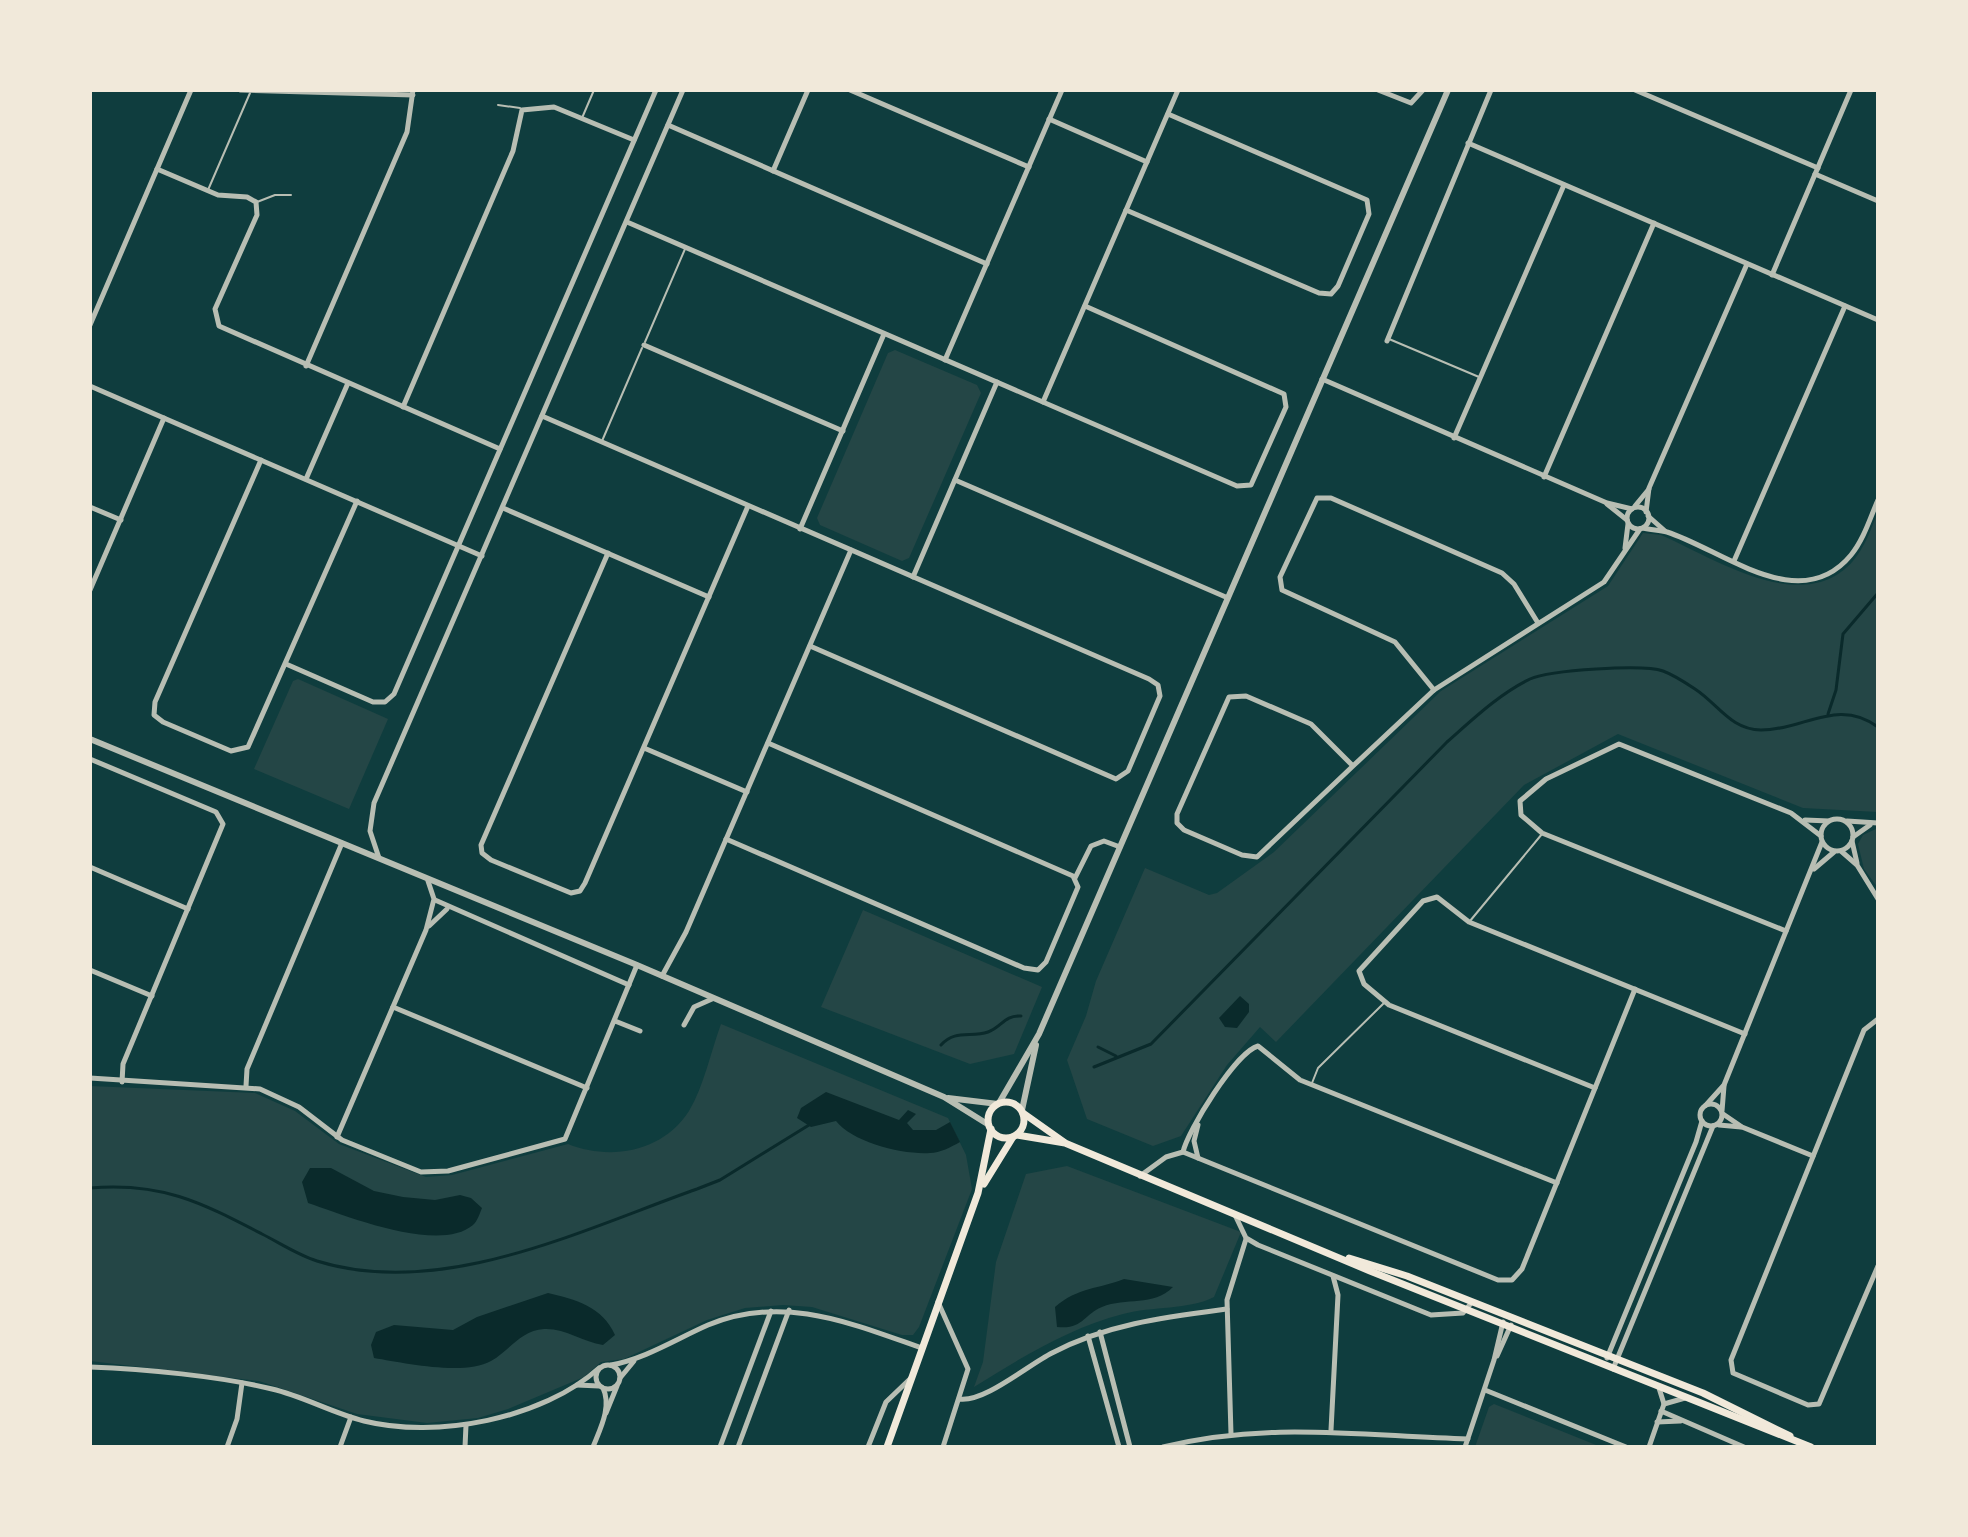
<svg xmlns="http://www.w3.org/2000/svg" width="1968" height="1537" font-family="Raleway,sans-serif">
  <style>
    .green { fill: #244646 }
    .water { fill: #0a2a2b }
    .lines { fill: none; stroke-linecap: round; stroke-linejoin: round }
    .stream { stroke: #0a2a2b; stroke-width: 3 }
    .service { stroke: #b8beb3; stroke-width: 2 }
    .minor { stroke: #b8beb3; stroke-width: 5 }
    .tertiary { stroke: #b8beb3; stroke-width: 6 }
    .secondary { stroke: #f1e9da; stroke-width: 7 }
  </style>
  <rect width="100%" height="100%" fill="#0f3d3e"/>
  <g class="green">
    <path d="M895,350L977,385L981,393L909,558L902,561L820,525L817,518L888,353Z"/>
    <path d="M1878,512V812L1803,808L1618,734L1524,785L1276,1042L1260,1027L1227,1065L1181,1136L1153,1146L1087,1119L1067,1060L1086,1016L1096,981L1145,868L1209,895L1217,893L1274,852L1441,691L1608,586L1643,533L1661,535C1714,558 1803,618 1853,561C1865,547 1871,529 1878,512Z"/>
    <path d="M298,679L388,719L349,809L254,769L293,681Z"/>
    <path d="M1878,828V888L1864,869L1858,844L1863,835Z"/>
    <path d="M863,910L1042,987L1014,1054L970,1064L821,1007Z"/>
    <path d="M721,1024L948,1118L966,1155L972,1189L919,1327L913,1335H902L812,1307L783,1305L745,1308L707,1320L624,1359L601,1362L584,1377L508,1409L478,1418L427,1423L357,1414L259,1381L90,1361V1086L255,1093L295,1111L339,1144L426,1177L452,1175L568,1144C610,1161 663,1152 689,1111C704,1086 711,1051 721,1024Z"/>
    <path d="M1067,1166L1241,1232L1214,1297C1189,1310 1152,1306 1123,1314C1069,1328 1022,1357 974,1387L983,1362L996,1262L1026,1174Z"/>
    <path d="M1494,1404L1601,1447H1475L1489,1407Z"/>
  </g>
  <g class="water">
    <path d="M1240,996L1249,1004V1012L1237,1028L1225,1027L1219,1018Z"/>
    <path d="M826,1092L899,1120L908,1110L916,1114L907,1123L913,1130H936L950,1122L960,1142C951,1147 940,1153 930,1153C903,1155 852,1142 836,1121L811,1127L797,1118L801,1108Z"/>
    <path d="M310,1168H331L374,1191L403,1197L435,1200L460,1195L471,1198L482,1208C480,1213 477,1222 473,1225C439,1254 344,1215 308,1203L302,1182Z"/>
    <path d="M1124,1279L1173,1287C1153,1307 1126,1297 1102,1307C1084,1314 1083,1330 1057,1327L1055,1307C1078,1287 1099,1289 1124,1279Z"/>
    <path d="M548,1293C575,1299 603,1307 615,1335L603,1345C583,1342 565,1328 544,1329C521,1330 509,1351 491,1361C464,1376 404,1363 374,1358L371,1345L376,1332L394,1325L453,1330L477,1317Z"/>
  </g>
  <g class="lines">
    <g class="stream">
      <path d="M1828,714L1836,690L1843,634L1878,593"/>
      <path d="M941,1045C955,1029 971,1038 988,1032C1002,1027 1004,1015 1021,1016"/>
      <path d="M1098,1047L1116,1056"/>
      <path d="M1094,1067L1151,1044L1447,742C1472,720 1499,694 1530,679C1550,670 1643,664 1663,671C1674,675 1686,683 1695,689C1718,704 1731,730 1761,730C1804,730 1838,697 1878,727"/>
      <path d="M90,1188C162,1182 200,1202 262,1234C280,1243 298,1255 317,1261C441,1300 581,1230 697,1189L720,1180L809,1125"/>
    </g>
    <g class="service">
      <path d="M498,105L520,108"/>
      <path d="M582,118L594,90"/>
      <path d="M208,190L250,93"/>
      <path d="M257,202L275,195H291"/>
      <path d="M1389,339L1479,377"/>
      <path d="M645,342L685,249"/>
      <path d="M602,441L642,348"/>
      <path d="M1470,921L1542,834"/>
      <path d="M1312,1083L1318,1068L1384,1003"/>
    </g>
    <g class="minor">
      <path d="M240,90L413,95"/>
      <path d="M850,90L1029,167"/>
      <path d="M1378,90L1411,103L1423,90"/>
      <path d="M1635,90L1818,168"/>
      <path d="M1049,119L1147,162"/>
      <path d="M668,125L987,264"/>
      <path d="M1468,143L1878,320"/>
      <path d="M157,169L218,195L247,197L256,202L257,215L215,309L219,326L500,449"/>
      <path d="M773,171L808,90"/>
      <path d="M1815,174L1878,201"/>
      <path d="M1126,210L1319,293L1331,294L1338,286L1369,214L1367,200L1168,114"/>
      <path d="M627,222L1237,486L1251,485L1286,407L1284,394L1085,306"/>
      <path d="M1772,275L1851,90"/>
      <path d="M90,325L191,90"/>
      <path d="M1387,341L1491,90"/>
      <path d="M644,345L843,431"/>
      <path d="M945,360L1062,90"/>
      <path d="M306,366L407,132L413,90"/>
      <path d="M1322,379L1607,503L1632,509"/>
      <path d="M90,386L482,556"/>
      <path d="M1043,402L1178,90"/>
      <path d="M403,407L513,151L522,110L554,107L634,140"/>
      <path d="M542,416L1149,679L1158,685L1160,696L1128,771L1116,779L810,646"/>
      <path d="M1454,438L1564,185"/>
      <path d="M261,460L155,702L154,715L163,722L231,751L248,747L357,501"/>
      <path d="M1544,477L1654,223"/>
      <path d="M306,479L348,383"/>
      <path d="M955,480L1228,598"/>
      <path d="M1607,504L1627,520"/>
      <path d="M1635,506L1649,489"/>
      <path d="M90,507L121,520"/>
      <circle cx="1638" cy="518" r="11"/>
      <path d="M503,508L709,597"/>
      <path d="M1646,512L1649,488L1747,264"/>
      <path d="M1648,516L1665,531"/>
      <path d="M1643,528C1651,530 1659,530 1667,532C1723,550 1800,617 1851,555C1864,539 1870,518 1878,500"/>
      <path d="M800,529L884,334"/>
      <path d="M1625,548L1628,524"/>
      <path d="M608,553L481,845L482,853L491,860L571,893L580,891L585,883L748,506"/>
      <path d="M1734,561L1845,306"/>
      <path d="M913,577L997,382"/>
      <path d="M90,590L164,418"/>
      <path d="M286,664L373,702H385L394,694L656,90"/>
      <path d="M1434,690L1395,642L1282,590L1280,577L1317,498H1331L1502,573L1514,584L1538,623"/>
      <path d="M644,748L747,792"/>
      <path d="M90,759L216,812L223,824L123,1064L122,1082"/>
      <path d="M1353,766L1257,857L1242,855L1184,830L1177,823V814L1229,697L1246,696L1311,724L1353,766L1434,690L1604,582L1640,529"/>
      <circle cx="1837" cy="835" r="16"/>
      <path d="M1805,820L1829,821"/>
      <path d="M1847,821L1878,823"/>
      <path d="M1853,837L1870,825"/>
      <path d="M726,839L1024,968L1038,970L1046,962L1078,887L1073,876L768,743"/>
      <path d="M1852,841L1857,863"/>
      <path d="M1841,851L1857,865L1878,899"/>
      <path d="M379,858L370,831L374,803L683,90"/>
      <path d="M90,867L188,909"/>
      <path d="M1814,869L1834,852"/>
      <path d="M1075,878L1091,846L1104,841L1120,847"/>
      <path d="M435,900L629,985"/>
      <path d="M429,926L447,909"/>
      <path d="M1786,931L1542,833L1521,815L1520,801L1546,779L1619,744L1791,813L1821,836"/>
      <path d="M90,970L152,996"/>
      <path d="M662,976L686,932L851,550"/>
      <path d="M393,1007L587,1088"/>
      <path d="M1878,1019L1864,1030L1731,1360L1733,1373L1808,1405L1819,1404L1878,1266"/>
      <path d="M615,1021L640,1031"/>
      <path d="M684,1025L694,1007L712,999"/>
      <path d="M90,1078L260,1089L299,1107L342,1140L421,1172L448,1171L565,1139L637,965"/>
      <path d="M246,1086L247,1069L342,843"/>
      <path d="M1595,1088L1389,1005L1364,984L1359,971L1423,901L1437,897L1469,922L1745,1034"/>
      <circle cx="1711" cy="1115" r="11"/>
      <path d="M1706,1105L1724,1085L1822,842"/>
      <path d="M1722,1111L1724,1086"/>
      <path d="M1723,1114L1742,1127L1813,1156"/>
      <path d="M1719,1125L1741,1127"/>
      <path d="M337,1137L426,930L434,899L428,881"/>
      <path d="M1183,1152C1188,1130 1236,1052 1258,1046L1300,1080L1557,1183"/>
      <path d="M1198,1158L1194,1141L1198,1125"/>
      <path d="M1140,1176L1166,1157L1183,1152L1498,1280H1512L1522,1269L1635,989"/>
      <path d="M1235,1215L1246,1238L1258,1245L1431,1315L1463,1313L1472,1302"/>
      <path d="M938,1302L968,1369L943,1447"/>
      <path d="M1100,1332L1130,1447"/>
      <path d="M1088,1336L1119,1447"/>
      <path d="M1497,1356L1511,1325"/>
      <path d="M1607,1358L1696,1142L1702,1121"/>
      <circle cx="608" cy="1377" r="12"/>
      <path d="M611,1365C645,1359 676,1339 708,1325C783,1294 850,1323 922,1348"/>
      <path d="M90,1367C144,1369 219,1376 272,1389C303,1396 332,1413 364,1421C436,1439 543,1419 599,1368"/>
      <path d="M1613,1369L1713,1126"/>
      <path d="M620,1378L634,1361"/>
      <path d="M577,1385L599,1386"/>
      <path d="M1485,1390L1626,1447"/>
      <path d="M959,1399C984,1403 1028,1365 1052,1353C1107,1324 1166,1317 1227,1309"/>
      <path d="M1664,1404L1685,1398"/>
      <path d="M1661,1411L1744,1447"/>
      <path d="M606,1413L617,1386"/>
      <path d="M1657,1422L1680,1421"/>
      <path d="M1331,1430L1338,1295L1333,1276"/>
      <path d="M1231,1434L1227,1300L1246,1239"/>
      <path d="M227,1447L237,1419L242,1383"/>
      <path d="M340,1447L351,1417"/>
      <path d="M465,1447L466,1425"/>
      <path d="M593,1447C600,1429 612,1407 603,1388"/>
      <path d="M720,1447L771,1311"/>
      <path d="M738,1447L789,1310"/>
      <path d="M868,1447L886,1402L911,1378"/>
      <path d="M1163,1447C1268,1421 1362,1436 1468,1439"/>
      <path d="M1465,1447L1494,1360L1503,1322"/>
      <path d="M1649,1447L1664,1404L1659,1388"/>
    </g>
    <g class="tertiary">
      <path d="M90,739L637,965L944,1097L989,1125"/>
      <path d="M948,1098L998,1104"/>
      <path d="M999,1103L1039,1034L1448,90"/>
      <path d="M1022,1110L1036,1045"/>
    </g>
    <g class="secondary">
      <circle cx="1006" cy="1120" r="18"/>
      <path d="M1023,1113L1064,1142"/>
      <path d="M1017,1135L1065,1143L1370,1271L1811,1447"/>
      <path d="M984,1184L1013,1137"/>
      <path d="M1349,1258L1407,1276L1703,1393L1790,1436"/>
      <path d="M887,1447L978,1193L991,1129"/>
    </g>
  </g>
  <rect width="1968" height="1537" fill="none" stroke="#f1e9da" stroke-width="184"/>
</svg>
